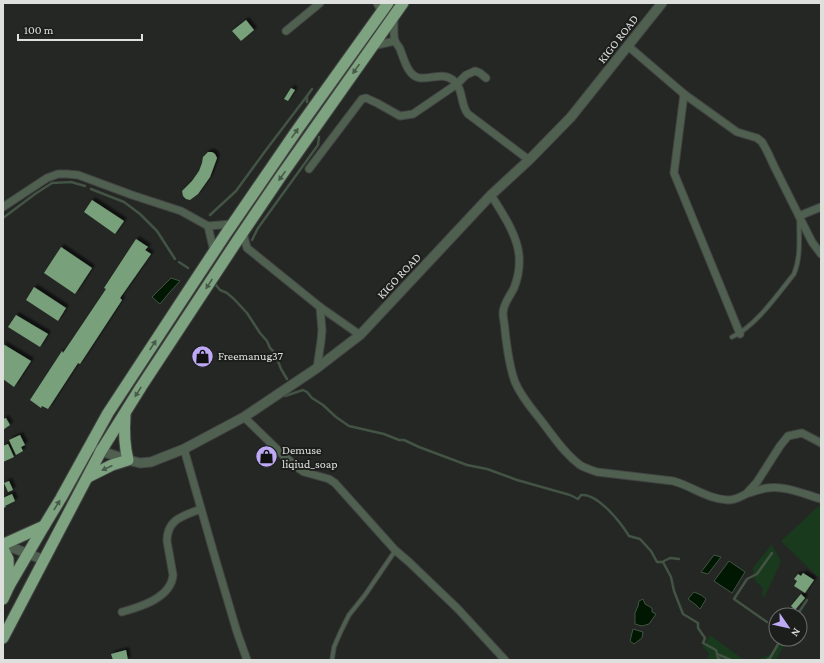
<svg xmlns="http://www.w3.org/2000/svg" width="824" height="663" font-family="'Crimson Pro',serif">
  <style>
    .green { fill: #1a3a1e }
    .water { fill: #001702; stroke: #435344 }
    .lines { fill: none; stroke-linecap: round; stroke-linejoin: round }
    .stream { stroke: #435344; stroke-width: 2.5 }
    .building { fill: #78a07a; filter: url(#shadow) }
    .service-casing { stroke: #434543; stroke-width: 5.5 }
    .minor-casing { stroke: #434543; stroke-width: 9 }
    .tertiary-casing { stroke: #434543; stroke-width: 11 }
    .trunk-casing { stroke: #434543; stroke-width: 13 }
    .service { stroke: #4f6050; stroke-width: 3.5 }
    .minor { stroke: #4f6050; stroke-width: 7 }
    .tertiary { stroke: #4f6050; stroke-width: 9 }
    .trunk { stroke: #7ea380; stroke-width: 11 }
    .oneway { fill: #485a49 }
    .labels { text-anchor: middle; stroke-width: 4; stroke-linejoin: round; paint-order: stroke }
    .street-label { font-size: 12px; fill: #dee0de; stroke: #1c1e1c }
    .poi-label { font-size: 12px; fill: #dee0de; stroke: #1c1e1c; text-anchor: start }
  </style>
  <defs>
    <filter id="shadow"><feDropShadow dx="3" dy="-3" stdDeviation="1" flood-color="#0009"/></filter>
  </defs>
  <rect width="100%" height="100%" fill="#252725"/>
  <g class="green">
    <path d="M821,504V574L819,578L781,541Z"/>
    <path d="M772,544L781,562L764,598L762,595L763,588L755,581L753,568Z"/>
    <path d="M710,635L744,660H708L709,653L703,647Z"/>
    <path d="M781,639H787L776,660H756L771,654Z"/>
  </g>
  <g class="water">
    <path d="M171,278L180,281L169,293L160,304L152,297Z"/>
    <path d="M714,555L721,557L708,574L701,572Z"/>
    <path d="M729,561L745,572L732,593L714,581Z"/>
    <path d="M694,592L701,595L706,599L700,609L696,605L688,599Z"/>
    <path d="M643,599L645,604L652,608V612L656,614L649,624L642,626L635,624V613L638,606L639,601Z"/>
    <path d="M633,629L643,632L642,638L634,644L630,641Z"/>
  </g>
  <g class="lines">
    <g class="stream">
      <path d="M307,102V96L312,89"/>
      <path d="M91,189L124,202L140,214L157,231L175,259"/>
      <path d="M210,215L236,191L266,150L307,96"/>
      <path d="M3,218L35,194L52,183L71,182L85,186"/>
      <path d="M252,240L258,228L318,145L319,137"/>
      <path d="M179,262L188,268"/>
      <path d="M215,284L220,290L227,293L234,299L247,313L260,333L267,341L270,348L275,353L281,369L287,379"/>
      <path d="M283,393L285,396L303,390L307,392L312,398L323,405L336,417L349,426L384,434L399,440H404L419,447L467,465L487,469L517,480L570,495L578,499L581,495C598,493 621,523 629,536L640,539L651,551L657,562H662L670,558L679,559"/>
      <path d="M663,562L671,577L674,591L683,614L698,623V628L705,638L703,643L716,650L718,658L721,660"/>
      <path d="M797,615L807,600"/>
      <path d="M767,622L734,599L747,579L757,574L772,553"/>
      <path d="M717,654L731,660"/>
      <path d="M767,660L770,658L781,639"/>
    </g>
  </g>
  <g class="building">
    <path d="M246,20L254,30L241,41L232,31Z"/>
    <path d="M291,88L295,90L288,101L284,99Z"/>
    <path d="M208,152H212L215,154L217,158L210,177L198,194L190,200L186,199L183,196L182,191L192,181L199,171L202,163L203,157Z"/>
    <path d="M92,200L124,221L115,234L84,212Z"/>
    <path d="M136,239L148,247L145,250L151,254L120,298L122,300L80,364L78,363L48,409L42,406L41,408L30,400L62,351L63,353L106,289L104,288Z"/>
    <path d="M61,247L92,268L75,294L44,273Z"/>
    <path d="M34,287L66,308L58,321L26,300Z"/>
    <path d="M16,315L48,334L40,347L8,327Z"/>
    <path d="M3,344L31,361L14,387L3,379Z"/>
    <path d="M6,418L10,425L3,430V419Z"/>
    <path d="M20,435L25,445L21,447L23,451L16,455L9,440Z"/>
    <path d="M8,444L14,457L3,462V446Z"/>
    <path d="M9,481L13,490L8,492L4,483Z"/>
    <path d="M12,494L15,501L5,506L6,507L3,508V498Z"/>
    <path d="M803,573L814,580L805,593L794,586L797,581L794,579L798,574L801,576Z"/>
    <path d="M801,594L805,598L795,610L791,606Z"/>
    <path d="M126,650L128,660H113L111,654Z"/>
  </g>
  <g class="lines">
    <defs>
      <g id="service">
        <path d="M732,337C756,326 777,295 794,274C801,257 799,239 799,221"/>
        <path d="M332,660L334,647L341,631L349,615L365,595L395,551"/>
      </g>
      <g id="minor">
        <path d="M377,3L382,12"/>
        <path d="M394,16C394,23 393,35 395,41C396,44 399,46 400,49C404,59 408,77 420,78C432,79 443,72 453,80C464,89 460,105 468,114L529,160"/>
        <path d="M286,31L320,3"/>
        <path d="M372,46L395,41"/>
        <path d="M628,46L684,94L737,132L757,138L762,142L767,151L774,166L812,242L821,254"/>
        <path d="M684,94L674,173L740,334"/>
        <path d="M309,169L362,99L366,98L377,103L400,116L413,114L457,84L466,75L475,71L480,73L486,78"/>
        <path d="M491,195C502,213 517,234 519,255C520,266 518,278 514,288C510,296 503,304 503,313C503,319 505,325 505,331C507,348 509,366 515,382C522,399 535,412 546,427C556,440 566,455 580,465C585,468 591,470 597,472L673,481C692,486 707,499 728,500C736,500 740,497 746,494C752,492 760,489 767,488C784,485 804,494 821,499"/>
        <path d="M3,207L47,178L58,174H67L78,175L132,195L181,211L208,226L232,224"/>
        <path d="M799,216L821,207"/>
        <path d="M208,226L214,252"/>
        <path d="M243,233L247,248L320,307L360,335"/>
        <path d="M317,368L321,341L322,330L320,307"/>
        <path d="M244,417L283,455L298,468L304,472L329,479L335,483L395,550L409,562L458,609L505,660"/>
        <path d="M184,449L216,561L237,632L247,660"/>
        <path d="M747,493L757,482L780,446L788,436L802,433L821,443"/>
        <path d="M122,612C140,607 171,598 173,575L167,541C167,519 183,516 201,509"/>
      </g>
      <g id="tertiary">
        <path d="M90,446L101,451L128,460L140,463L151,462L161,458L184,449L244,417L317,368L360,335L491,195L529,160L571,117L662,3"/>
        <path d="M3,544L44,560"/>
      </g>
      <g id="trunk">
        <path d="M88,477L112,465L128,460C124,445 124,430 125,415"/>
        <path d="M4,544L44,526"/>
        <path d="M3,549L8,559L9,586"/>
        <path d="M3,599L9,586L44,526L61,498L108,413L192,285L225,235L297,130L388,3"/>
        <path d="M3,638L101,451L141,387L237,241L281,176L403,3"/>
      </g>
    </defs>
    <use href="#service" class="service-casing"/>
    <use href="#minor" class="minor-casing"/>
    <use href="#tertiary" class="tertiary-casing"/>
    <use href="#trunk" class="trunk-casing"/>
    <use href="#service" class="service"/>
    <use href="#minor" class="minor"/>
    <use href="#tertiary" class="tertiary"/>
    <use href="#trunk" class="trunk"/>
  </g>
  <defs><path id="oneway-solid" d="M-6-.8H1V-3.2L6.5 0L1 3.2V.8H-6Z"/></defs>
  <g class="oneway">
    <use href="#oneway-solid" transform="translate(356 69) rotate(125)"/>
    <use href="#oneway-solid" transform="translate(295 133) rotate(-55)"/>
    <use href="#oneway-solid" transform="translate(282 176) rotate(125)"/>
    <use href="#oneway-solid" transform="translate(209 284) rotate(123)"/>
    <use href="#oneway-solid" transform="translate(153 345) rotate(-57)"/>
    <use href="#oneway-solid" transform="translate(138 392) rotate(122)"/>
    <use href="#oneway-solid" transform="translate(107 468) rotate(155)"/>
    <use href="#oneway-solid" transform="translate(57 505) rotate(-58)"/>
  </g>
  <defs>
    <symbol id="shop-disc" viewBox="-11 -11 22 22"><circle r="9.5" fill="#bea9f5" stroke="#1c1e1c"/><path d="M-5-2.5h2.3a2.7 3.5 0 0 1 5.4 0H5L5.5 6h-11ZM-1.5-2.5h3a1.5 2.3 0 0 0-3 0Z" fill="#111"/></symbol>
  </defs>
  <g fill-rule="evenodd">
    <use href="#shop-disc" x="190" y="344" width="25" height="25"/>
    <use href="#shop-disc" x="254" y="444" width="25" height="25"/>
  </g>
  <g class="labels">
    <g class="street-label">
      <text transform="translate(618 39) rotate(-52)" y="4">KIGO ROAD</text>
      <text transform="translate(399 276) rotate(-47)" y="4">KIGO ROAD</text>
    </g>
    <g class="poi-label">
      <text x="218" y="360">Freemanug37</text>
      <text x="282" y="454">Demuse<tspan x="282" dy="14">liqiud_soap</tspan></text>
    </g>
  </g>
  <rect width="824" height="663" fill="none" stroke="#dee0de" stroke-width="8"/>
  <g transform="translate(788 627) rotate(124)"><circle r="19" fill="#1c1e1c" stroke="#6a6c6a"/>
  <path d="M0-3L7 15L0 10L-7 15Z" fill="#bea9f5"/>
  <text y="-6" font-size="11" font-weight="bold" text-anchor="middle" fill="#dee0de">N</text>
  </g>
  <path d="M18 34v6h124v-6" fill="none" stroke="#dee0de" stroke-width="2"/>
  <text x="24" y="34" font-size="12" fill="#dee0de" stroke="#1c1e1c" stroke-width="3" paint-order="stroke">100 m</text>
</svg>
